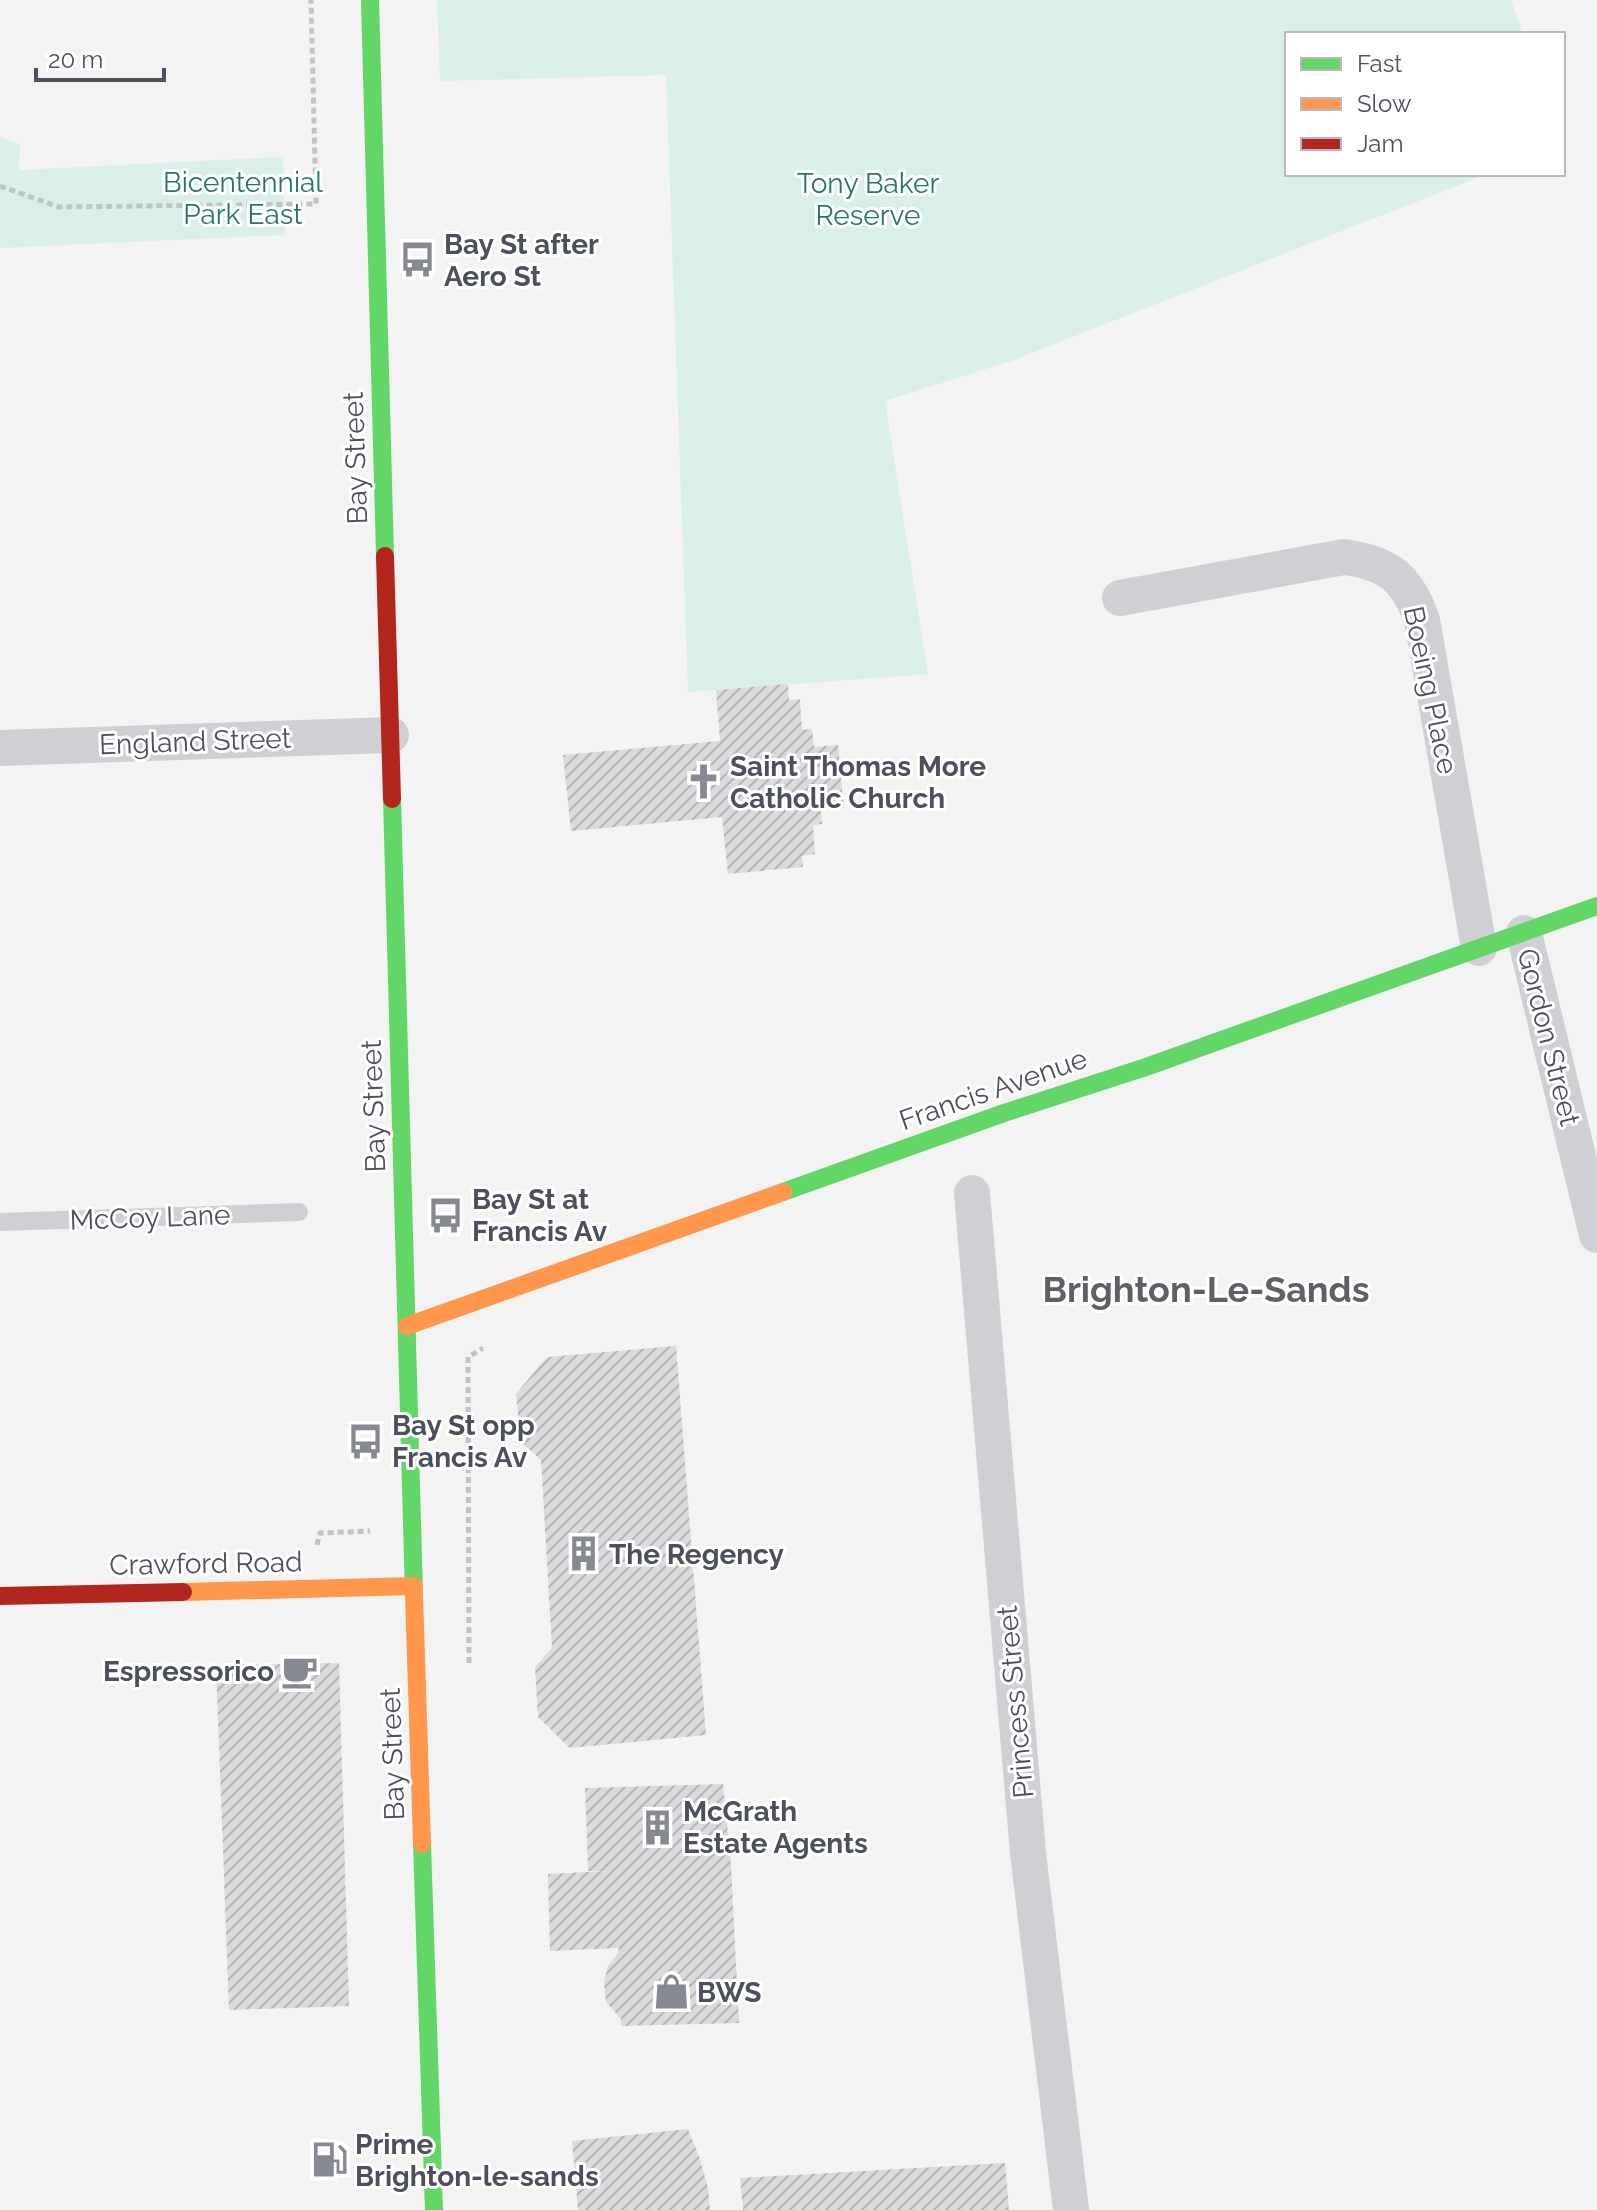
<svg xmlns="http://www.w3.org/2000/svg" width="1597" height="2210" font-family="Raleway,sans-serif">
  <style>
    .park { fill: #dbefe9 }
    .building { fill: url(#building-hatch) }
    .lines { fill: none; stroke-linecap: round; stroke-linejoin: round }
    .path { stroke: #bdc6c7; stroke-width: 5; stroke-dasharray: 6 4; stroke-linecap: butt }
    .lane { stroke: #cfd0d4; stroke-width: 18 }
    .street { stroke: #cfd0d4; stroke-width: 36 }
    .fast { stroke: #63d668; stroke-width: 18 }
    .slow { stroke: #ff974d; stroke-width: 18 }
    .jam { stroke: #b3261e; stroke-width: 18 }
    .labels { text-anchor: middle; stroke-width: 6; stroke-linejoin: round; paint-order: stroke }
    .park-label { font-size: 28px; fill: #247767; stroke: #fff }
    .poi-label { font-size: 28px; font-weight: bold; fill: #4c505d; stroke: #fff; text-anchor: start }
    .street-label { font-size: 28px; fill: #4c505d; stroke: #fff }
    .district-label { font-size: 36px; font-weight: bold; fill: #5f6066; stroke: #fff }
  </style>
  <defs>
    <pattern id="building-hatch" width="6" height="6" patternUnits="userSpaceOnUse" patternTransform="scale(2)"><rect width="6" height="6" fill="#dbdbdd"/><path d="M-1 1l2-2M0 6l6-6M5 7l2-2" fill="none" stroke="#b4b4b6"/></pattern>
  </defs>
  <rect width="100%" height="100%" fill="#f3f3f3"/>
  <g class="park">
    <path d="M437,0H1511L1523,34H1287V174H1487L1014,360L885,401L928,674L688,692L666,75L440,81Z"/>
    <path d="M0,137L20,144L19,170L283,157L285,235L0,248Z"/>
  </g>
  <g class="building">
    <path d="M788,684L789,700L800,699L802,730L812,729L814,747L838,745L844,808L821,810L822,824L813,825L815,854L802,856L803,867L728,874L722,817L571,831L563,755L720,741L716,690Z"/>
    <path d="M676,1346L706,1735L570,1748L538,1717L535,1667L552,1648L541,1460L521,1442L516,1394L547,1357Z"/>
    <path d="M339,1663L349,2006L229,2010L216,1665Z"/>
    <path d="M723,1784L731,1866L739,2023L621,2026V2019L606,2002L604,1983L608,1966L618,1953L619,1948L550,1951L548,1874L608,1871H588L585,1788Z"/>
    <path d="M688,2129L700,2159L708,2188L710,2210H578L572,2141Z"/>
    <path d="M1005,2163L1009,2210H743L740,2178Z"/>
  </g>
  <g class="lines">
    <g class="path">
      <path d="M0,186L59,207L316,204L311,0"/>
      <path d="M317,1545L320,1533L370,1531"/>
      <path d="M469,1663L468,1357L483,1348"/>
    </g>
    <path class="lane" d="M0,1222L299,1212"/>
    <g class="street">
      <path d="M1120,598L1344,557C1389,563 1407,578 1422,620L1479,948"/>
      <path d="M0,748L391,735"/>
      <path d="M1524,933L1597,1235"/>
      <path d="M972,1193L1028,1853L1071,2210"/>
    </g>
    <g class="fast">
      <path d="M370,0L385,556"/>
      <path d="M392,799L414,1595"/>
      <path d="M783,1192L1004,1113L1146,1067L1597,906"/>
      <path d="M422,1844L434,2210"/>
    </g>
    <g class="slow">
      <path d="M407,1326L783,1192"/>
      <path d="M183,1592L414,1586"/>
      <path d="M414,1595L422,1844"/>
    </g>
    <g class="jam">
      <path d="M385,556L392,799"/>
      <path d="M0,1596L183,1592"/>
    </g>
  </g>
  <defs>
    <symbol id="bus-bare" viewBox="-9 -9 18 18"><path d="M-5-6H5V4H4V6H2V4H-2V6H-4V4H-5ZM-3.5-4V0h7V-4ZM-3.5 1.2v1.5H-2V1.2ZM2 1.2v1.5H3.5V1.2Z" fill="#868992" stroke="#fff" stroke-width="2.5" paint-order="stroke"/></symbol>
    <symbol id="church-bare" viewBox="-9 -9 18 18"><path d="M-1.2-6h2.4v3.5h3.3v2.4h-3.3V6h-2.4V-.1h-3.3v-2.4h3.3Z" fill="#868992" stroke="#fff" stroke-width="2.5" paint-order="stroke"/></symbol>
    <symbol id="building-bare" viewBox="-9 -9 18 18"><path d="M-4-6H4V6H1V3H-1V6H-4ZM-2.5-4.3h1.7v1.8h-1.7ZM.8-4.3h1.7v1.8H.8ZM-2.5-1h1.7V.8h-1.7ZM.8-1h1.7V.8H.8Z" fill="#868992" stroke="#fff" stroke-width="2.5" paint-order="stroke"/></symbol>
    <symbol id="cafe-bare" viewBox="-9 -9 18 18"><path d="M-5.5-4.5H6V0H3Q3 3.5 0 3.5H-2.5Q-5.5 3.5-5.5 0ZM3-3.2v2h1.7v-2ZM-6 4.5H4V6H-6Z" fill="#868992" stroke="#fff" stroke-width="2.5" paint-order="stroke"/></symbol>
    <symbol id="shop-bare" viewBox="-9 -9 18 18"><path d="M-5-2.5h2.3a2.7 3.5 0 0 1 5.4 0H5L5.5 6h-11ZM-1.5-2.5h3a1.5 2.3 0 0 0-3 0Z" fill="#868992" stroke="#fff" stroke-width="2.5" paint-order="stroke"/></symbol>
    <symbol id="fuel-bare" viewBox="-9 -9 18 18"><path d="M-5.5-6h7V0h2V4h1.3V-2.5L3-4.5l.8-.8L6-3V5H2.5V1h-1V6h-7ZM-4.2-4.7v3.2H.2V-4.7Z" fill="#868992" stroke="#fff" stroke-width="2.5" paint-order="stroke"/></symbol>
  </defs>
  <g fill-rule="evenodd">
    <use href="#bus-bare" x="392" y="234" width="51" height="51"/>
    <use href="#church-bare" x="678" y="756" width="51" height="51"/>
    <use href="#bus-bare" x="420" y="1190" width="51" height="51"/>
    <use href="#bus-bare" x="340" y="1416" width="51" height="51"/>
    <use href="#building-bare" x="558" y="1528" width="51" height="51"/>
    <use href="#cafe-bare" x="274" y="1646" width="51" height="51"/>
    <use href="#building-bare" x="632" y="1802" width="51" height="51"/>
    <use href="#shop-bare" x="646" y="1966" width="51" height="51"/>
    <use href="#fuel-bare" x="304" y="2134" width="51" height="51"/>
  </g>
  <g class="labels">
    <g class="park-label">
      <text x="243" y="192">Bicentennial<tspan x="243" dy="32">Park East</tspan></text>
      <text x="868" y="193">Tony Baker<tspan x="868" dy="32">Reserve</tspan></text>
    </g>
    <g class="poi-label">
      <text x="444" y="254">Bay St after<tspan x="444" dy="32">Aero St</tspan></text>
      <text x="730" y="776">Saint Thomas More<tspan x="730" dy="32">Catholic Church</tspan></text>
      <text x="472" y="1209">Bay St at<tspan x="472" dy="32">Francis Av</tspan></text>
      <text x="392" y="1435">Bay St opp<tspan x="392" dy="32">Francis Av</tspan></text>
      <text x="609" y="1564">The Regency</text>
      <text x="274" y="1681" text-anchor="end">Espressorico</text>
      <text x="683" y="1821">McGrath<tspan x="683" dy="32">Estate Agents</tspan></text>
      <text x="697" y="2002">BWS</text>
      <text x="355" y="2154">Prime<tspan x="355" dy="32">Brighton-le-sands</tspan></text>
    </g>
    <g class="street-label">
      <text transform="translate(355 458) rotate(-92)" y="10">Bay Street</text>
      <text transform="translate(1431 690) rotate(78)" y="10">Boeing Place</text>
      <text transform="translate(195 741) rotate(-2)" y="10">England Street</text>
      <text transform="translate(1549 1037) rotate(76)" y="10">Gordon Street</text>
      <text transform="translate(993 1089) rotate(-19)" y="10">Francis Avenue</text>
      <text transform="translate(373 1106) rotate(-92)" y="10">Bay Street</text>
      <text transform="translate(150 1217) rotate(-2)" y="10">McCoy Lane</text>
      <text transform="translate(206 1563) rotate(-1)" y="10">Crawford Road</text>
      <text transform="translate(1015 1702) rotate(-95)" y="10">Princess Street</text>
      <text transform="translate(392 1754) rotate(-92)" y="10">Bay Street</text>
    </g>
    <g class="district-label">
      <text x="1206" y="1302">Brighton-Le-Sands</text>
    </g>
  </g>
  <rect x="1285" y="32" width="280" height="144" fill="#ffffff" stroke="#b7b9be" stroke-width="2"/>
  <rect x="1301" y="58" width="40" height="12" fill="#63d668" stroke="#b7b9be" stroke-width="2"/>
  <text x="1357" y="72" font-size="24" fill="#4c505d">Fast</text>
  <rect x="1301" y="98" width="40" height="12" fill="#ff974d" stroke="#b7b9be" stroke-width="2"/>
  <text x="1357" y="112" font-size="24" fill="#4c505d">Slow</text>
  <rect x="1301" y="138" width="40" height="12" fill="#b3261e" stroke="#b7b9be" stroke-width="2"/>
  <text x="1357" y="152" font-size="24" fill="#4c505d">Jam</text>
  <path d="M36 68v12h128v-12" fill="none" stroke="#4c505d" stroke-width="4"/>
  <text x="48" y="68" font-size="24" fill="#4c505d" stroke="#ffffff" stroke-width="6" paint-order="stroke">20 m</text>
</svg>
